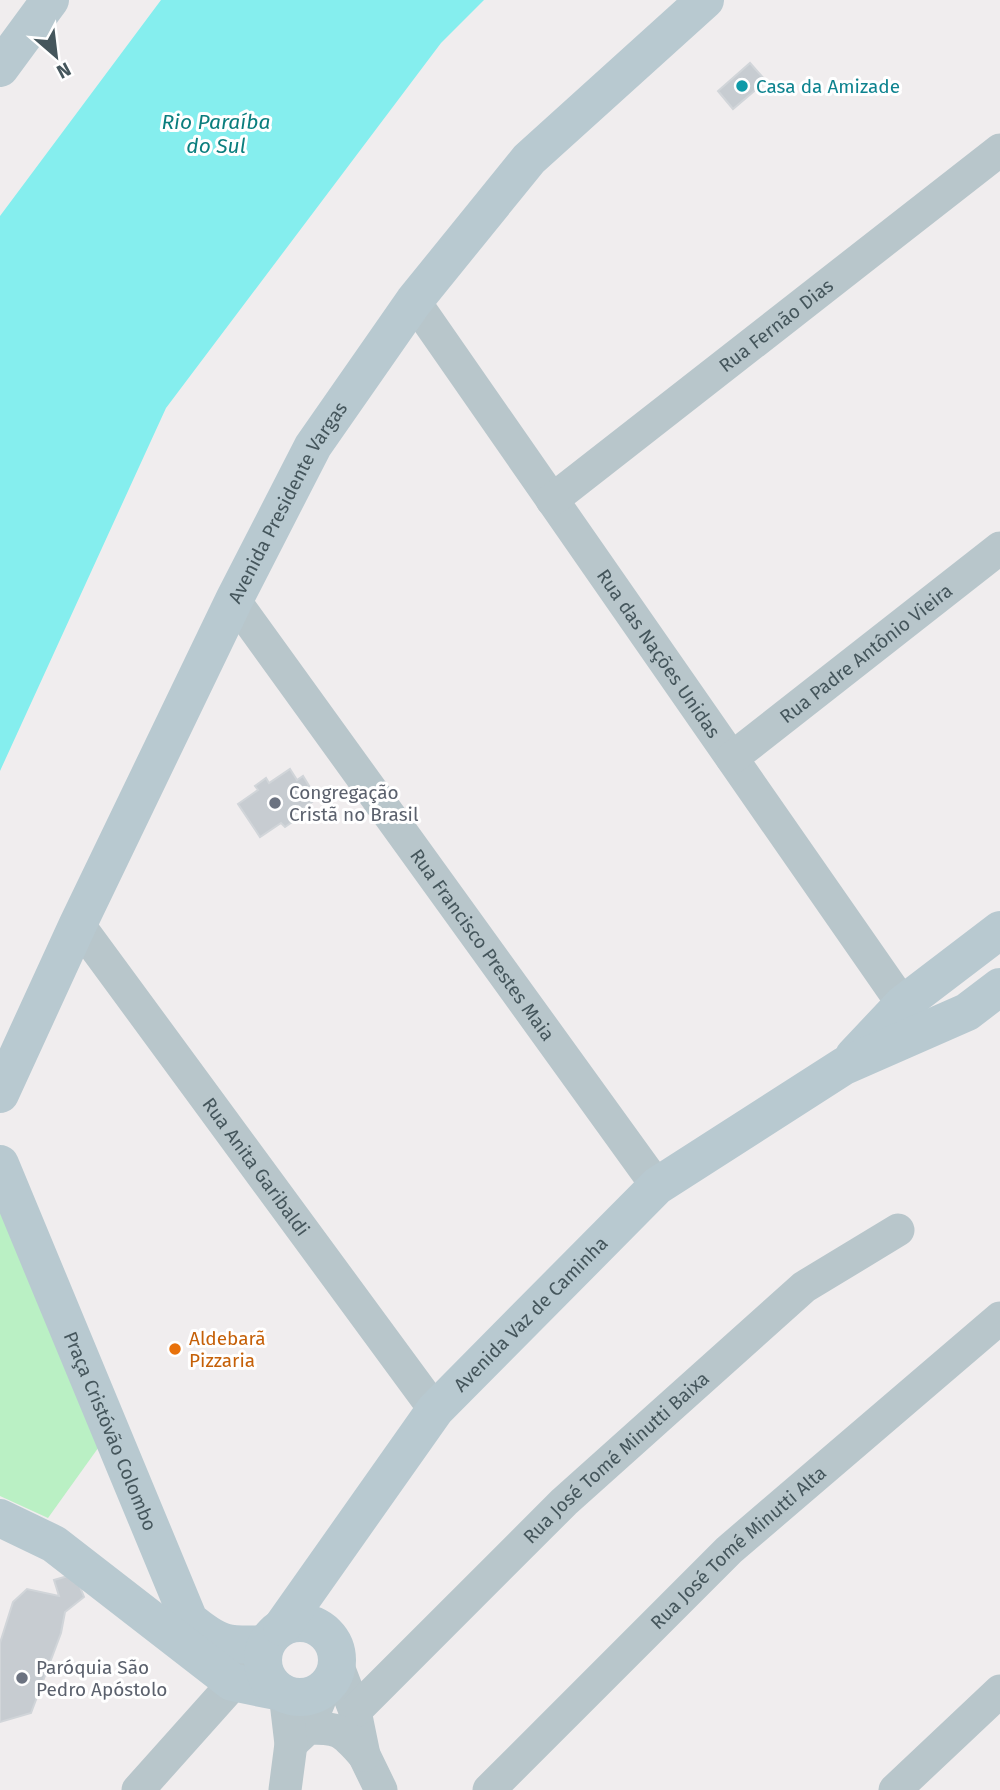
<svg xmlns="http://www.w3.org/2000/svg" width="1000" height="1790" font-family="'Fira Sans',sans-serif">
  <style>
    .green { fill: #baf0c4 }
    .water { fill: #85eeee }
    .building { fill: #c7ccd1; stroke: #d1d5d9; stroke-width: 2 }
    .lines { fill: none; stroke-linecap: round; stroke-linejoin: round }
    .street { stroke: #b8c6cb; stroke-width: 33 }
    .secondary { stroke: #b8c9d0; stroke-width: 38 }
    .culture-dot { fill: #0f9aa8; stroke: #fff; stroke-width: 2.5 }
    .worship-dot { fill: #6b7280; stroke: #fff; stroke-width: 2.5 }
    .food-dot { fill: #e8710a; stroke: #fff; stroke-width: 2.5 }
    .labels { text-anchor: middle; stroke-width: 6; stroke-linejoin: round; paint-order: stroke }
    .culture-label { font-size: 19px; fill: #0d838f; stroke: #fff; text-anchor: start }
    .street-label { font-size: 19px; fill: #45565c; stroke: #fff }
    .worship-label { font-size: 19px; fill: #5b616d; stroke: #fff; text-anchor: start }
    .food-label { font-size: 19px; fill: #c56008; stroke: #fff; text-anchor: start }
    .water-label { font-size: 21px; font-style: italic; fill: #0b7e7e; stroke: #fff }
  </style>
  <rect width="100%" height="100%" fill="#f0edee"/>
  <path class="green" d="M0,1195L101,1444L48,1518L0,1496Z"/>
  <path class="water" d="M161,0H484L441,43L166,408L0,771V216Z"/>
  <g class="building">
    <path d="M750,63L766,81L733,109L718,91Z"/>
    <path d="M290,769L297,780L303,776L311,789L305,793L312,802L292,816L295,820L285,827L281,823L260,837L238,804L258,790L255,786L266,778L269,783Z"/>
    <path d="M75,1574L84,1597L65,1612L61,1633L31,1713L0,1722V1643L13,1602L27,1589L59,1596L54,1580Z"/>
  </g>
  <g class="lines">
    <g class="street">
      <path id="s1" d="M414,301L918,1026"/>
      <path id="s2" d="M552,500L1000,150"/>
      <path id="s3" d="M234,600L657,1186"/>
      <path id="s4" d="M732,758L1000,548"/>
      <path id="s5" d="M78,924L435,1410"/>
      <path d="M337,1664L355,1711L364,1755L381,1790"/>
      <path id="s6" d="M355,1711L564,1502L804,1287L898,1230"/>
      <path d="M308,1728L325,1687"/>
      <path d="M291,1744L308,1728C341,1728 342,1731 364,1755"/>
      <path d="M138,1790L265,1648"/>
      <path d="M285,1790L291,1744L285,1693"/>
      <path id="s7" d="M489,1790L729,1550L1000,1318"/>
      <path d="M895,1790L1000,1691"/>
    </g>
    <g class="secondary">
      <path d="M0,68L50,0"/>
      <path d="M854,1056L903,1004L1000,930"/>
      <path id="s8" d="M0,1094L78,924L234,600L313,446L414,301L529,159L705,0"/>
      <path id="s9" d="M0,1164L189,1620C219,1645 227,1646 266,1644"/>
      <path d="M0,1518L54,1544L232,1682L281,1692"/>
      <circle cx="300" cy="1660" r="37"/>
      <path id="s10" d="M282,1627L435,1410L657,1186L844,1066L967,1012L1000,987"/>
    </g>
  </g>
  <circle class="culture-dot" cx="742" cy="86" r="7"/>
  <g class="worship-dot">
    <circle cx="275" cy="803" r="7"/>
    <circle cx="22" cy="1678" r="7"/>
  </g>
  <circle class="food-dot" cx="175" cy="1349" r="7"/>
  <g class="labels">
    <g class="culture-label">
      <text x="756" y="93">Casa da Amizade</text>
    </g>
    <g class="street-label">
      <text dy="7" stroke="none"><textPath href="#s2" startOffset="284">Rua Fernão Dias</textPath></text>
      <text dy="7" stroke="none"><textPath href="#s8" startOffset="658">Avenida Presidente Vargas</textPath></text>
      <text dy="7" stroke="none"><textPath href="#s1" startOffset="429">Rua das Nações Unidas</textPath></text>
      <text dy="7" stroke="none"><textPath href="#s4" startOffset="170">Rua Padre Antônio Vieira</textPath></text>
      <text dy="7" stroke="none"><textPath href="#s3" startOffset="425">Rua Francisco Prestes Maia</textPath></text>
      <text dy="7" stroke="none"><textPath href="#s5" startOffset="301">Rua Anita Garibaldi</textPath></text>
      <text dy="7" stroke="none"><textPath href="#s10" startOffset="401">Avenida Vaz de Caminha</textPath></text>
      <text dy="7" stroke="none"><textPath href="#s9" startOffset="289">Praça Cristóvão Colombo</textPath></text>
      <text dy="7" stroke="none"><textPath href="#s6" startOffset="364">Rua José Tomé Minutti Baixa</textPath></text>
      <text dy="7" stroke="none"><textPath href="#s7" startOffset="348">Rua José Tomé Minutti Alta</textPath></text>
    </g>
    <g class="worship-label">
      <text x="289" y="799">Congregação<tspan x="289" dy="22">Cristã no Brasil</tspan></text>
      <text x="36" y="1674">Paróquia São<tspan x="36" dy="22">Pedro Apóstolo</tspan></text>
    </g>
    <g class="food-label">
      <text x="189" y="1345">Aldebarã<tspan x="189" dy="22">Pizzaria</tspan></text>
    </g>
    <g class="water-label">
      <text x="216" y="129">Rio Paraíba<tspan x="216" dy="24">do Sul</tspan></text>
    </g>
  </g>
  <g transform="translate(56 56) rotate(152)" stroke="#ffffff" stroke-width="5" paint-order="stroke">
  <path d="M0-5L12 26L0 18L-12 26Z" fill="#45565c"/>
  <text y="-10" font-size="19" font-weight="bold" text-anchor="middle" fill="#45565c">N</text>
  </g>
</svg>
